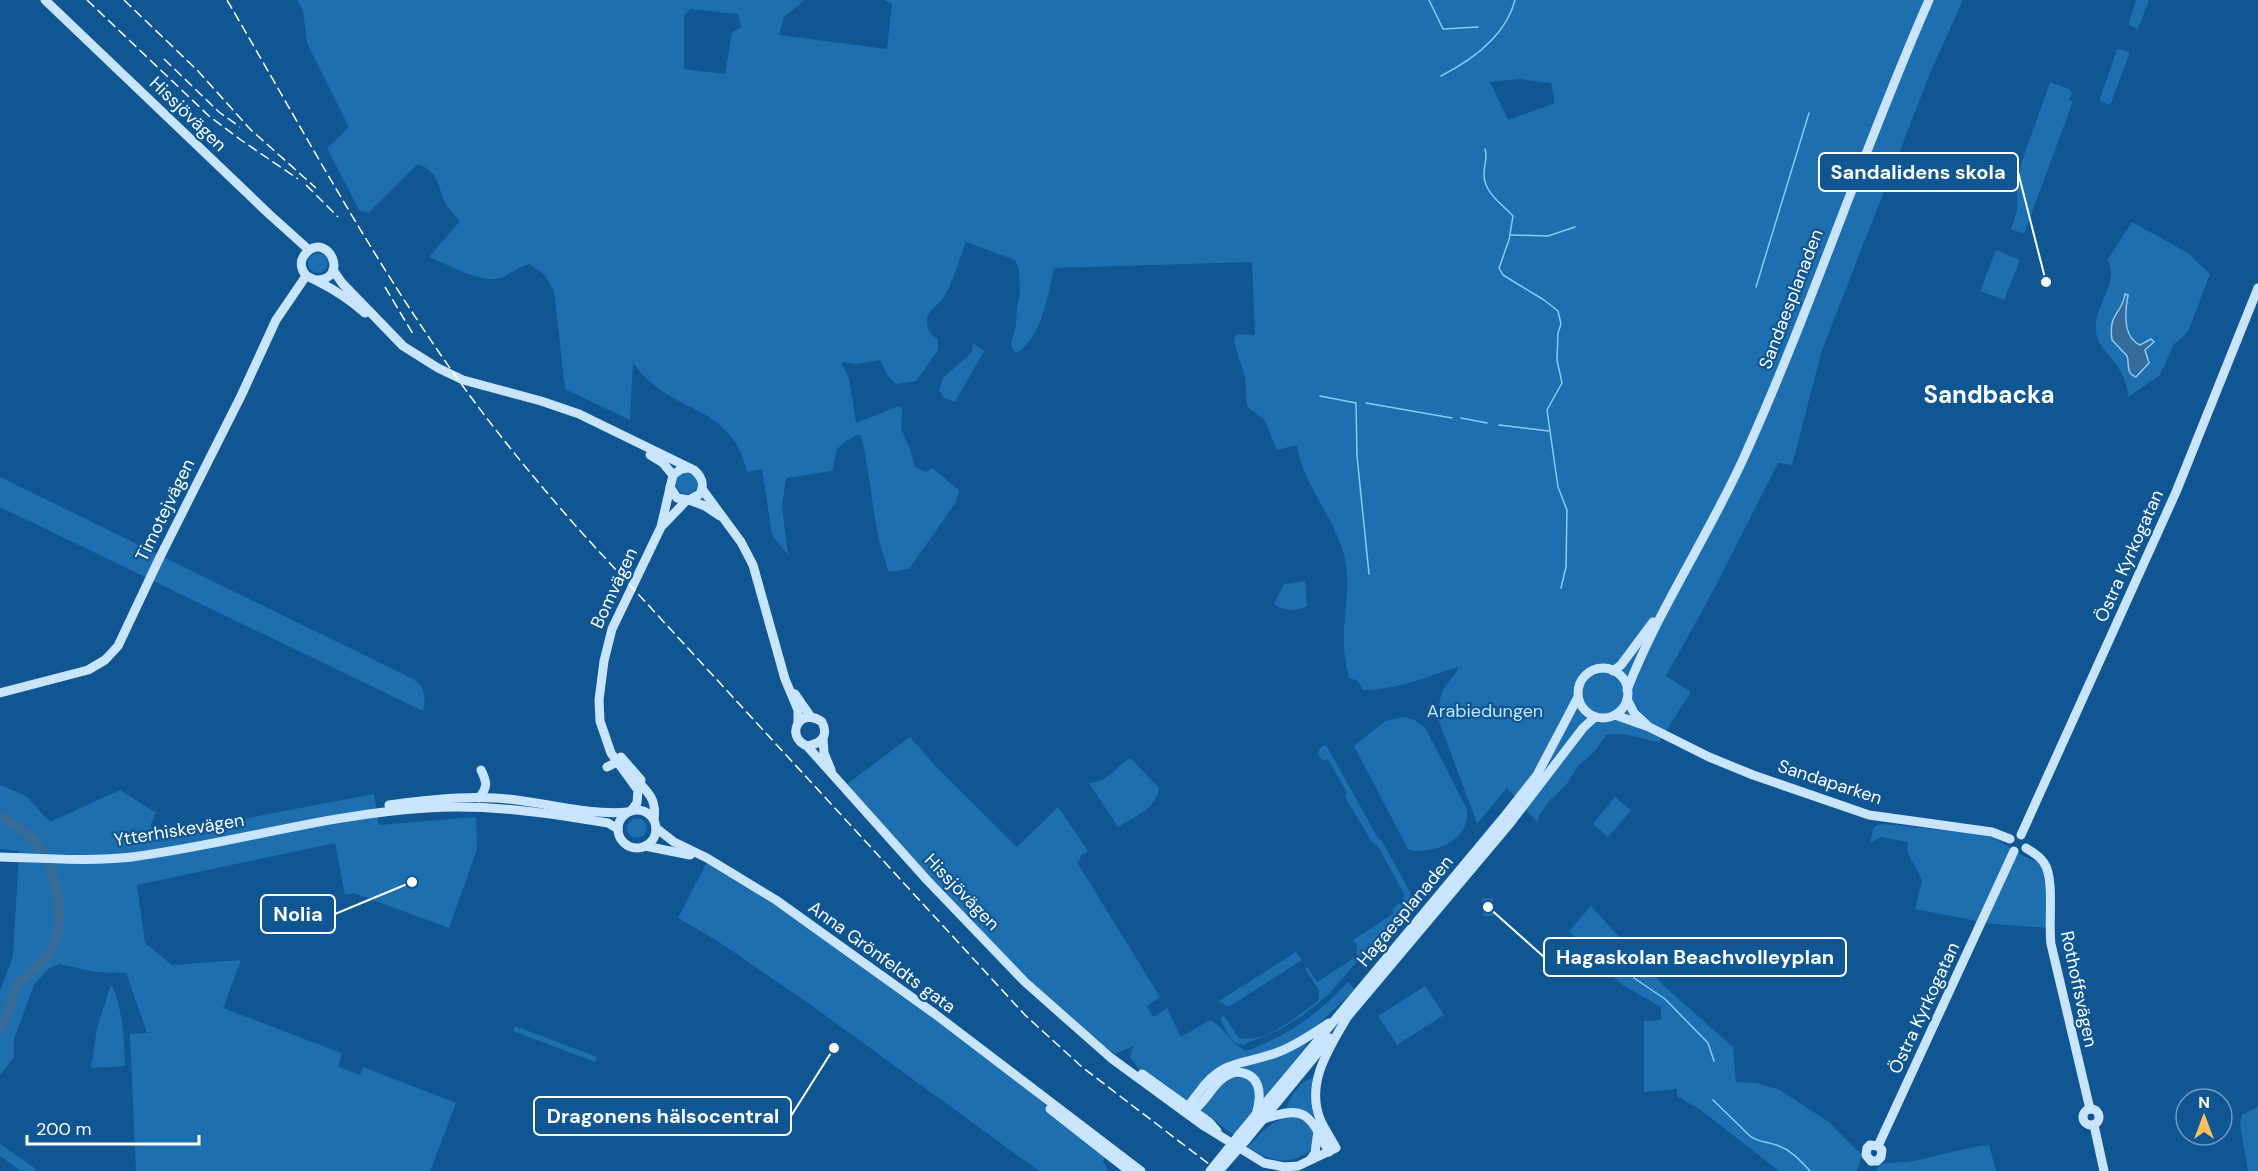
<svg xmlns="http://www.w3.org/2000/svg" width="2258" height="1171" font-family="'DM Sans',sans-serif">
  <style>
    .green { fill: #1d6fb0; fill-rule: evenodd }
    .water { fill: #376c98; stroke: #8bc9f8; stroke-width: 1.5 }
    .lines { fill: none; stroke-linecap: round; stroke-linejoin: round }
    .stream { stroke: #8bc9f8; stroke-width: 1.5 }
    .river { stroke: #376c98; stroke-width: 10 }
    .secondary { stroke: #c9e5fd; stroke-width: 9 }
    .rail { stroke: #fff; stroke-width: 1.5; stroke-dasharray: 10 4.5; stroke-linecap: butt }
    .secondary-bridge { stroke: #c9e5fd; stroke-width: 9 }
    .labels { text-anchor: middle; stroke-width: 4.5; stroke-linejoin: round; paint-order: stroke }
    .street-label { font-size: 18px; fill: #fff; stroke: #0f5692 }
    .park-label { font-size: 18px; fill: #c2e4fe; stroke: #0f5692 }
    .district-label { font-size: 24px; font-weight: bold; fill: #fff; stroke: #0f5692 }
    .leader { fill: none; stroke: #fff; stroke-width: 2 }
    .callout-dot { fill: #fff; stroke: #0f5692; stroke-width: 2 }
    .callout { fill: #0f5692; stroke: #fff; stroke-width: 2 }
    .callout-label { font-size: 20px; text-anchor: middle; font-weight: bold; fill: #fff }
  </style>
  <rect width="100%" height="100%" fill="#0f5692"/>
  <g class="green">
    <path d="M297,0H805L784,17L779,35L887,49L892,4L884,0H1963L1931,71L1822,350L1792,465L1778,463L1713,591L1666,676L1691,692L1659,742C1637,739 1630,731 1606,735L1594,752L1579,765L1566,785L1550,800L1540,814L1537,822L1507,788L1477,824L1438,718C1439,706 1439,694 1447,684C1451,678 1456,675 1458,667C1426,677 1398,690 1363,690L1358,681L1349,678C1346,666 1344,654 1344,642C1343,612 1352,585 1344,555C1334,516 1303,485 1297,445L1277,450L1265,421L1247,406L1245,377L1234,342L1236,334L1255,335L1252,262L1054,268C1048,295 1042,337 1017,353L1013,350L1011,343L1016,327L1017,307L1020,295L1019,269L1015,260L966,242C959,260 953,283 943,298C937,307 928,309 927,320C926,329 931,336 938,339V350L916,381L896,384L888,376L880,360L856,364L841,362L849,378L856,423L899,406L902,410L901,429L910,449L915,467L926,472L932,468L959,490L956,502L909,569L889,572C872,528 872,480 861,435H857L846,441L837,449L832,471L786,478L782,507L788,555L772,535L762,469L747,472C744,460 740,448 732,438C716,415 686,407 663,392C652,384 642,375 633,363L630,420L565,389L554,291L544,274L530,264C519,266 511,274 500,278C481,284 447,264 429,257L460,221C456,217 451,212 447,206C437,189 441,172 418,164L368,213L359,210L327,148L349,127L307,43L303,10ZM690,9L738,14L741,27L732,32L725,74L684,69V16ZM1519,79L1551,83L1555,103L1508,120L1490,82Z"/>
    <path d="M2136,0H2149L2138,29L2129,25V22Z"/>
    <path d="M2120,49L2130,53L2110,105L2101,101L2100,98L2117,50Z"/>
    <path d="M2050,82L2069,89L2072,93L2069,100L2073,101L2024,234L2011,229L2017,211V184L2021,164Z"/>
    <path d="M2132,222L2188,253L2210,274L2189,329L2183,337L2174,344L2160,375L2128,397C2127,363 2099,355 2096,332C2093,312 2111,292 2111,273C2111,268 2109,263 2108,259Z"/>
    <path d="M1996,250L2020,260L2004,300L1980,291Z"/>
    <circle cx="318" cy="263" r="10"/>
    <path d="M973,343L984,351L955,402L944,398L939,390L943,378L972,352Z"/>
    <circle cx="687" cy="483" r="11"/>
    <path d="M0,477L413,679C426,688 426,697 423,711L0,507Z"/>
    <path d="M1305,581L1307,606C1296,612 1284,611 1274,604L1284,584Z"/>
    <path d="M1403,717L1415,720L1426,729L1467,809C1470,833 1449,848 1427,850C1420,851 1414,852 1408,849L1354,746L1385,721Z"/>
    <path d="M910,737L938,769L1017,847L1058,807L1088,851L1080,856L1081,859L1077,862L1160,997L1147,1006L1153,1017L1167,1008L1181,1037L1210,1020C1225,1028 1230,1043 1246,1051C1286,1037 1320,1013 1348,982L1355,990L1311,1031L1306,1046L1234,1136L1212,1118L1139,1069L1130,1057L1133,1046L1115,1054L1063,1016L842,788Z"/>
    <path d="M1326,745L1378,838L1382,841L1410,892L1411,898L1329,994L1302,1016L1279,1030L1243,1045L1235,1043L1228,1034L1220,1018L1224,1016L1239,1038C1267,1044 1298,1015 1319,1000V990L1305,969L1307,967L1317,982L1357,956V946L1353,940L1394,913L1392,910L1403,900L1404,894L1379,848L1370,839L1345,797L1347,793L1328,759L1323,761L1318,754L1320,748Z"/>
    <path d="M1130,758L1159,788C1157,808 1133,818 1118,827L1089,783C1108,782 1115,768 1130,758Z"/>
    <path d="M0,785L26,796L50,822L120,790L156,813L151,824L153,836L374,794L379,825L476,817L477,849L449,928L354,893L345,895L335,843L137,885L145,943L172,965L241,960L223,1008L341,1053L339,1067L360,1075L363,1067L456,1103L430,1171H136L130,1034L153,1032L147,1033L126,973L95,972L60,964L48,969L34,985L14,1039V1057L0,1075V991L13,957L19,851L0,849Z"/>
    <path d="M1615,797L1631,810L1608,837L1593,824Z"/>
    <circle cx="637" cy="828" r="10"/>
    <path d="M1885,824L1987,835C2005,842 2027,862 2044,863L2049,928L1993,924L1915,909L1922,880L1907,851L1908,842L1881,837L1870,843L1873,830L1877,825Z"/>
    <path d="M707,862L730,871L1011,1074L1065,1123L1107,1155L1103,1161L1108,1171H1039L811,1005L719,942L678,918Z"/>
    <path d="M1482,898H1493L1494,916H1483Z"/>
    <path d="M1591,906L1664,986L1733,1047L1736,1082L1757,1083L1780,1090L1829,1122L1862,1155L1857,1171H1779L1702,1111L1677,1096V1089L1644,1092V1021L1661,1020V1007L1621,984L1597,962L1569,931Z"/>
    <path d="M1296,952L1302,960L1230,1006H1227L1219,1001Z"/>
    <path d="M1425,986L1444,1015L1397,1045L1378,1016Z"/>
    <path d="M110,987H113C123,1014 124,1037 125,1066L91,1068L97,1028Z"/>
    <path d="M515,1026L597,1057L595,1062L513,1031Z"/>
    <path d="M1313,1078L1312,1098L1315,1116L1298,1109L1287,1108C1288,1098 1303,1079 1313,1078Z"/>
    <path d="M2258,1107V1171H2248L2240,1124L2242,1115Z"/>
    <path d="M1300,1116C1304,1120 1311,1125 1313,1130C1323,1151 1294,1163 1278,1160C1267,1158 1257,1154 1247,1148C1264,1130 1273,1117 1300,1116Z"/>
    <path d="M0,1144L36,1169L35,1171H21L0,1156Z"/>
    <path d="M1989,1145L1996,1171H1876L1879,1165C1890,1162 1901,1163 1913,1161C1938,1156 1963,1148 1989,1145Z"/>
  </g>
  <path class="water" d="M2125,294L2128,295C2125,311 2122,337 2140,345L2151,339L2154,342L2145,350L2149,363L2136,377C2125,373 2130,364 2127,356L2112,340C2108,312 2122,315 2125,294Z"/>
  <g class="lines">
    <g class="stream">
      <path d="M1429,0L1443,29L1478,27"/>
      <path d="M1441,76C1472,60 1506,36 1515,0"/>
      <path d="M1485,149C1488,158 1484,164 1484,173C1483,192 1502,204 1513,216L1509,240L1499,268L1503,275L1544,300L1558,311L1561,324L1558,333L1557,360L1562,383L1547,410L1558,487L1567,510L1566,567L1561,588"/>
      <path d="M1511,235L1548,236L1575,227"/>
      <path d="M1756,287L1809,113"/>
      <path d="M1320,396L1356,403L1357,456L1369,574"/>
      <path d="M1366,403L1452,418"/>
      <path d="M1461,418L1487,423"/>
      <path d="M1499,425L1549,431"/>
      <path d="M1634,978L1665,999L1708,1043L1714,1061"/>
      <path d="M1713,1100L1750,1136C1758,1142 1764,1141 1773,1144C1789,1148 1799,1159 1810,1171"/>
    </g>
    <path class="river" d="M0,816C12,823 25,830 34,840C55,865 68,920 52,949C44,965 27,972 17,986C11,994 12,1003 8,1012C6,1017 3,1023 0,1028"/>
    <g class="secondary">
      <path d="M45,0L269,214L309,250"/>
      <path d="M333,270L342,283L403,346L438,368L463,380L541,401L579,414L694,470C702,477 705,484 700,494L689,500L677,498L670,487"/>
      <path d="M316,280C350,280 329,232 307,252C303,256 300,262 302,268C304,277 312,278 319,282C337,291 350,300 365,313"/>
      <path d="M650,455L663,463L673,475"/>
      <path d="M702,489L741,542L753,565L785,679L798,710V722"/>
      <path d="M689,500L705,506L720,516"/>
      <path d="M663,525L686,501"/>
      <circle cx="1603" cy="693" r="25"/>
      <path d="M1613,671L1621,665L1653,622"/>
      <path d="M1627,690C1659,608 1709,535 1745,455C1812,306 1863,150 1929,0"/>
      <path d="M0,693L88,670L105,660L118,646L160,557L241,396L276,320L306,276"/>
      <path d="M795,694L811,717"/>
      <path d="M1627,699L1634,713L1647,725"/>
      <path d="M1615,715L1649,727L1709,757L1753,775L1869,815L1992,832L2010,839"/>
      <path d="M823,739L824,753L831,770"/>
      <path d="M807,746C821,744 829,736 822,722C800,706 784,736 807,746L927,880L1025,982L1111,1058L1204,1126L1264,1163L1284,1167L1298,1166L1336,1148C1331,1138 1324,1129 1320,1119C1306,1083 1328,1050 1346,1019"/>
      <path d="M621,757L641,780"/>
      <path d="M607,767L617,762L622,764"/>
      <path d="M635,778C648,793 657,798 654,820"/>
      <path d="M479,798C488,787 487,782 481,770"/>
      <path d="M389,805C424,800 460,796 495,798C539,800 584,816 628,812"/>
      <circle cx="637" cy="829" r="19"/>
      <path d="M631,811L637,803L638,790L611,753L600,721L599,700L604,661L612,629L661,527L673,475L681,469L688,468"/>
      <path d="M656,828L674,842L707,858L776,900L935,1014L1141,1171"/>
      <path d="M2021,835L2176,492L2258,288"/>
      <path d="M645,846L690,855"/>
      <path d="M2026,848C2032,852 2040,856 2044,863C2055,878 2048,923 2051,944L2090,1109"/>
      <path d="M0,857C44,858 88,862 132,857C231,844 327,814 427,808C488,804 548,813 608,823L618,829"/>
      <path d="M1343,1022L1511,822L1583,728L1595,717"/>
      <path d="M1142,1074L1209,1122L1217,1131"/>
      <circle cx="2091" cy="1117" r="8"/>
      <path d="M1050,1109L1129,1171"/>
      <path d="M1188,1112C1188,1104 1194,1099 1199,1092C1224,1057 1245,1066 1281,1051C1298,1044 1314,1033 1329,1023"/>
      <path d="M1190,1113C1209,1102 1213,1077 1236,1072C1260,1073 1262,1092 1257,1111"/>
      <path d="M1264,1119C1307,1104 1309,1115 1329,1152"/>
      <path d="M2094,1125L2104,1171"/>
      <path d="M1239,1135L1504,817L1537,775L1578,697"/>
      <path d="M1246,1140L1330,1038"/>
      <path d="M1878,1146L2014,851"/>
      <path d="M1310,1160L1315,1153L1318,1131"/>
      <path d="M1871,1161L1866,1155L1867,1148L1870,1145L1878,1146"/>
      <path d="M1871,1161H1877L1881,1157L1882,1150L1878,1146"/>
    </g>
    <g class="rail">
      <path d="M87,0L209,116L241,140L298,179"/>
      <path d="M124,0L198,71L250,129L316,188"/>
      <path d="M227,0C292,111 354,226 426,333C473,404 526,470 583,534L1025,1015L1082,1067L1218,1171"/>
      <path d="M164,59L219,112L240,127"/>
      <path d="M306,185L338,217"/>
      <path d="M385,287L413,334"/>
    </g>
    <g class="secondary-bridge">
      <path d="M1210,1171L1239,1135"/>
      <path d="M1219,1171L1246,1140"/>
    </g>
  </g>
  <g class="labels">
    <g class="street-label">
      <text transform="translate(188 114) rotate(44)" y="6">Hissjövägen</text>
      <text transform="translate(1791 299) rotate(-69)" y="6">Sandaesplanaden</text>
      <text transform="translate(165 510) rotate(-64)" y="6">Timotejvägen</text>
      <text transform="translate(2129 556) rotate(-66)" y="6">Östra Kyrkogatan</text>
      <text transform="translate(614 588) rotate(-65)" y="6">Bomvägen</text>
      <text transform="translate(1830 782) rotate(18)" y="6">Sandaparken</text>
      <text transform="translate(179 830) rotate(-9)" y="6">Ytterhiskevägen</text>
      <text transform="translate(962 892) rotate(46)" y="6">Hissjövägen</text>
      <text transform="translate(1405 911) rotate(-50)" y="6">Hagaesplanaden</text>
      <text transform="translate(882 957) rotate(36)" y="6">Anna Grönfeldts gata</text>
      <text transform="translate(2079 989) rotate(78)" y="6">Rothoffsvägen</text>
      <text transform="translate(1924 1008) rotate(-65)" y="6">Östra Kyrkogatan</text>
    </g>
    <g class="park-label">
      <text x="1485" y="717">Arabiedungen</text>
    </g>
    <g class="district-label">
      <text x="1989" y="403">Sandbacka</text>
    </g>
  </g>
  <path class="leader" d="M2046 282L2018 172M412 882L335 914M1488 907L1544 957M834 1048L791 1116"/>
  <g class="callout-dot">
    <circle cx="2046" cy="282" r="6"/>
    <circle cx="412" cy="882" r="6"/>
    <circle cx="1488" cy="907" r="6"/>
    <circle cx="834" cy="1048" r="6"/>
  </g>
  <g class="callout">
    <rect x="1819" y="153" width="199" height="38" rx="6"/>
    <rect x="261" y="895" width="74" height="38" rx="6"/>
    <rect x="1544" y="938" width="302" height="38" rx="6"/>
    <rect x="534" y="1097" width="257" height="38" rx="6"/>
  </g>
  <g class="callout-label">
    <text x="1918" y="179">Sandalidens skola</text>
    <text x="298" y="921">Nolia</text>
    <text x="1695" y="964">Hagaskolan Beachvolleyplan</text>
    <text x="663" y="1123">Dragonens hälsocentral</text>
  </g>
  <g transform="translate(2204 1117)"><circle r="28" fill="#0f5692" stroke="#6f9abe" stroke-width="1.5"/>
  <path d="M0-4.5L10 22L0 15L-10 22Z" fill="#ffbf5d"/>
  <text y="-9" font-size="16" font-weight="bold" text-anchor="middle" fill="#ffffff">N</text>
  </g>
  <path d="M27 1135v9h172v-9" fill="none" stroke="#ffffff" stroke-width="3"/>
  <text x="36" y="1135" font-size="18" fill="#ffffff" stroke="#0f5692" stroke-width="4.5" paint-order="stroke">200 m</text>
</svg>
